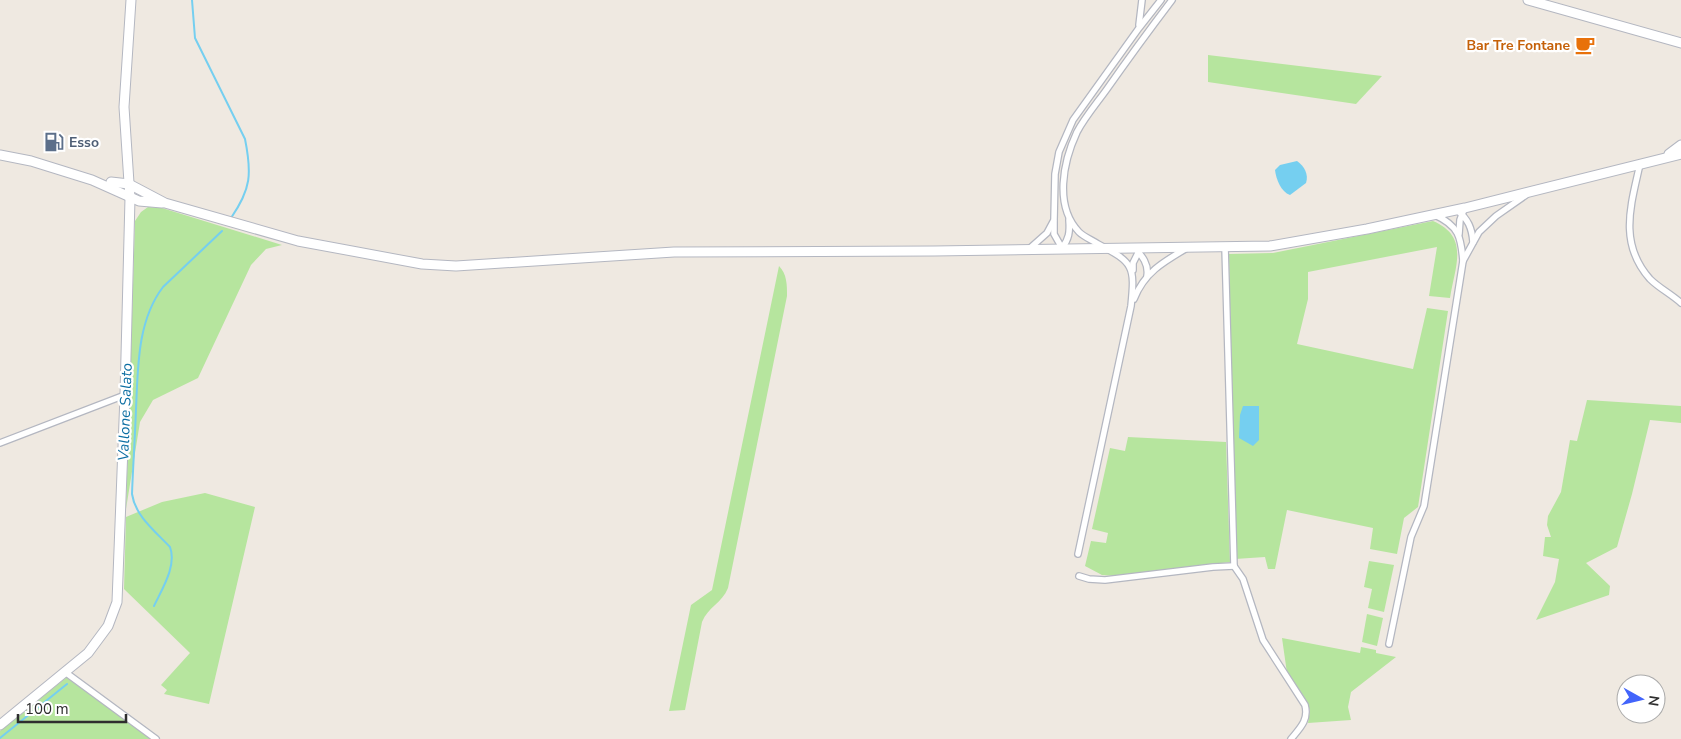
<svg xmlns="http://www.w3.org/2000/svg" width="1681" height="739" font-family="'Nunito Sans',sans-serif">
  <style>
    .green { fill: #b6e59e }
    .water { fill: #75cff0 }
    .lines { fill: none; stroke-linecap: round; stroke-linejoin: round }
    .stream { stroke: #75cff0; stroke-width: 2 }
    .street-casing { stroke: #b4b7c1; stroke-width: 8 }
    .secondary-casing { stroke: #b4b7c1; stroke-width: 11 }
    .street { stroke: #fff; stroke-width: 5.5 }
    .secondary { stroke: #fff; stroke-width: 9 }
    .labels { text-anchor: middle; stroke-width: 4.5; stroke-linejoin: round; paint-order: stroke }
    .food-label { font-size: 14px; font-weight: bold; fill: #c56008; stroke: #fff; text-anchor: end }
    .service-label { font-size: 14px; font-weight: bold; fill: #4e5e75; stroke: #fff; text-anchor: start }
    .water-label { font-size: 15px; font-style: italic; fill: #0d6fa3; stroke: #fff }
  </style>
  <rect width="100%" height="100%" fill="#efe9e1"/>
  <g class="green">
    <path d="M1208,55L1382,76L1356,104L1208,82Z"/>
    <path d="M148,207L162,208L282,245L266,249L251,265L198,378L153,400L140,422L126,509L135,221L141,212Z"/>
    <path d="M1433,221C1470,237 1455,266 1450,298L1429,296L1437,247L1308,272V299L1297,344L1413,369L1427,308L1448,311L1418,507L1404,518L1397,554L1370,549L1373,528L1287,510L1275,569H1268L1265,557L1235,559L1229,254L1273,253Z"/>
    <path d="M779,266C787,274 787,285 787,296L728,588C722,603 708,607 702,622L685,710L669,711L691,605L712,590Z"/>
    <path d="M1587,400L1681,406V423L1650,420L1632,494L1617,547L1586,563L1610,586L1609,595L1536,620L1555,582L1559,559L1543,556L1545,537H1551L1547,525L1548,516L1561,492L1570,440L1577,441Z"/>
    <path d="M1128,437L1226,442L1230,562L1116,576L1102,575L1085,566L1091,541L1106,543L1108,533L1092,529L1110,448L1125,451Z"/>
    <path d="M205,493L255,507L209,704L164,694L167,690L161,685L190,653L124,589L126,517L162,502Z"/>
    <path d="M1369,561L1394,565L1384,612L1368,608L1372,589L1364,587Z"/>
    <path d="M1367,614L1383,618L1377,646L1362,642Z"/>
    <path d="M1282,638L1360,653L1361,647L1376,650V653L1396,657L1351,692L1348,707L1351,720L1308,723L1310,710L1307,704L1287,673Z"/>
    <path d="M67,677L152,739H0V731Z"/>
  </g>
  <g class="water">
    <path d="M1297,161C1304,166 1309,174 1306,183L1290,195C1281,192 1276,179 1275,170L1280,165Z"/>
    <path d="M1243,406H1259V440L1253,446L1239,438L1240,415Z"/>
  </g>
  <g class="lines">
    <g class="stream">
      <path d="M192,0L195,38L245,139C252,174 251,189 231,218"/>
      <path d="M154,606C162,589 177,566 170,547C156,532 135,516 132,494C133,466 135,438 136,409C138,368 137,321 163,287L222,231"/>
      <path d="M0,738L67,684"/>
    </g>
    <defs>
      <g id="street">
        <path d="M1139,25L1142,0"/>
        <path d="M1640,164C1631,205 1618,243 1650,279C1659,288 1671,294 1681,303"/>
        <path d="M1457,210C1468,219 1472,228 1473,242"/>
        <path d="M1054,222V234L1062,248C1069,239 1070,232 1069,220"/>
        <path d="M1459,234L1460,220L1463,212"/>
        <path d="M1225,247L1234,566L1243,579L1263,640L1305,705C1309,720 1300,728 1291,739"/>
        <path d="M1135,248C1142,256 1149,264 1147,276"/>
        <path d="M1029,249L1047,233L1054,220L1055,174L1059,152L1073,120L1139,28L1161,0"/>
        <path d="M1463,261L1479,232L1496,216L1526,195"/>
        <path d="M1133,270V263L1139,251"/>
        <path d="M1134,299C1144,273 1163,262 1187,248"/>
        <path d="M0,443L125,395"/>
        <path d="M1078,554L1131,306C1135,266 1134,263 1098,244C1092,240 1084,237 1079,232C1054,206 1063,162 1077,132C1085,117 1097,103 1107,89C1128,59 1150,29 1172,0"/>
        <path d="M1079,576L1089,579L1105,580L1213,567L1234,566"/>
        <path d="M1389,644L1411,537L1424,506L1463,261C1461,237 1459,226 1435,215"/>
        <path d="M65,672L156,739"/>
      </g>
      <g id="secondary">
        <path d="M1528,0L1681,43"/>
        <path d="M1669,154L1681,145"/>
        <path d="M0,155L31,161L92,180L139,201L162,203"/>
        <path d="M111,182L129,184L165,203L298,241L422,264L456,266L674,252L934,251L1270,246L1367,229L1465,208L1681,154"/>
        <path d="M0,725L88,653L108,626L117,602L125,395L130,198L124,107L131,0"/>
      </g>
    </defs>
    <use href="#street" class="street-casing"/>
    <use href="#secondary" class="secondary-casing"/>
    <use href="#street" class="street"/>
    <use href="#secondary" class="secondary"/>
  </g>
  <defs>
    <symbol id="cafe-bare" viewBox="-9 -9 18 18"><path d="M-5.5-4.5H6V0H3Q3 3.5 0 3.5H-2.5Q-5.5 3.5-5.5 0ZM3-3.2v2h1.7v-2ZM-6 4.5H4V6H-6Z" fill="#e8710a" stroke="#fff" stroke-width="2.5" paint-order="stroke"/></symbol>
    <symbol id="fuel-bare" viewBox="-9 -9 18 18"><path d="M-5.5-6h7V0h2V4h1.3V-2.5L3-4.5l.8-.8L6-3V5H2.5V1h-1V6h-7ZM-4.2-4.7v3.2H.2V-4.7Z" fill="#5c6f8a" stroke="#fff" stroke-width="2.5" paint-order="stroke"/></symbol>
  </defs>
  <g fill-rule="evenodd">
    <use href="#cafe-bare" x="1571" y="31" width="28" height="28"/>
    <use href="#fuel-bare" x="40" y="128" width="28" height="28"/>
  </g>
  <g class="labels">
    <g class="food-label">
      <text x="1570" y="50">Bar Tre Fontane</text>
    </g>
    <g class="service-label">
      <text x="69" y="147">Esso</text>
    </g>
    <g class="water-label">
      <text transform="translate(125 412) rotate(-88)" y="5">Vallone Salato</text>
    </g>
  </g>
  <g transform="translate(1641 699) rotate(98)"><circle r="24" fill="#ffffff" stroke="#ababab"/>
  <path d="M0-4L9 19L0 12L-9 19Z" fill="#4264fb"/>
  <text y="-8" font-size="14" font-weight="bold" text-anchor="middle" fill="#2e2e2e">N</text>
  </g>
  <path d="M18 714v8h108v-8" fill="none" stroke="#2e2e2e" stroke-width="2.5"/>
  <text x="25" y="714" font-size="15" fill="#2e2e2e" stroke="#ffffff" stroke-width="4" paint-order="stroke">100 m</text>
</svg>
